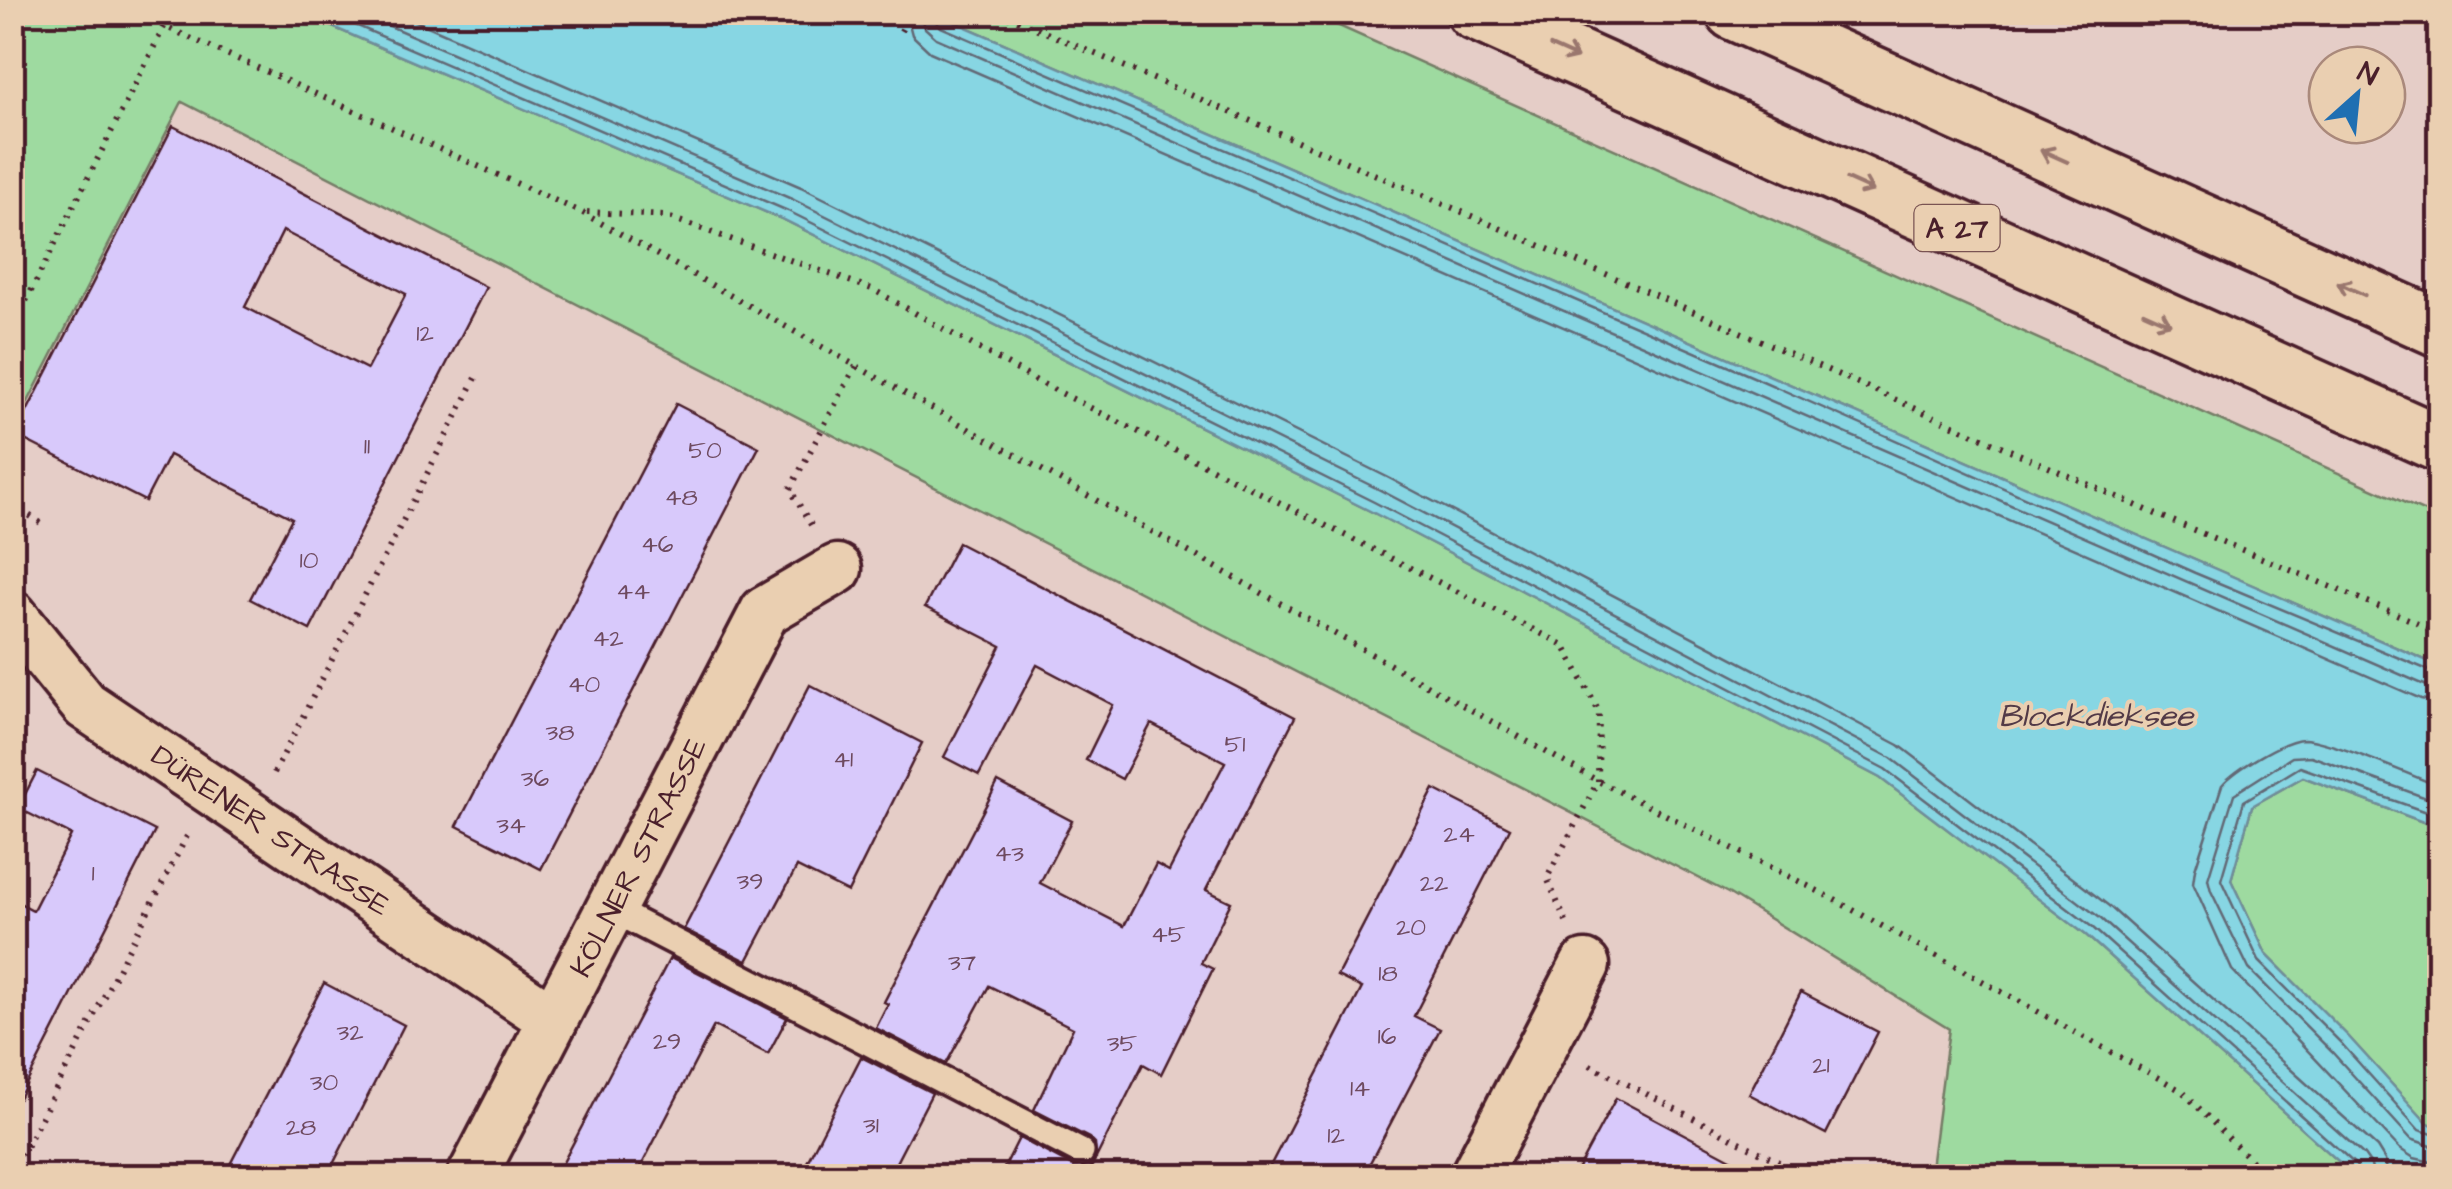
<svg xmlns="http://www.w3.org/2000/svg" width="2452" height="1189" font-family="'Architects Daughter',sans-serif">
  <style>
    .green { fill: #9edaa0; stroke: #747c66; stroke-width: 2.5 }
    .water { fill: #87d6e3; stroke: #6f8d99; stroke-width: 2.5 }
    .lines { fill: none; stroke-linecap: round; stroke-linejoin: round }
    .shore { stroke: #626875; stroke-width: 2.5 }
    .building { fill: #d8c9fb; stroke: #4a1f2b; stroke-width: 2.5; fill-rule: evenodd }
    .service-casing { stroke: #4a1f2b; stroke-width: 32 }
    .minor-casing { stroke: #4a1f2b; stroke-width: 55 }
    .motorway-casing { stroke: #4a1f2b; stroke-width: 62 }
    .path { stroke: #4a1f2b; stroke-width: 6; stroke-dasharray: 2.5 8; stroke-linecap: butt }
    .service { stroke: #eacfb1; stroke-width: 25 }
    .minor { stroke: #eacfb1; stroke-width: 48 }
    .motorway { stroke: #eacfb1; stroke-width: 55 }
    .oneway { stroke: #9a776e }
    .labels { text-anchor: middle; stroke-width: 8; stroke-linejoin: round; paint-order: stroke }
    .number-label { font-size: 25px; fill: #6e4a5f }
    .shield { fill: #eacfb1; stroke: #7a5453; stroke-width: 2.5 }
    .shield-label { font-size: 28px; font-weight: bold; fill: #4a1f2b }
    .street-label { font-size: 30px; fill: #4a1f2b; stroke: #eacfb1 }
    .water-label { font-size: 32px; font-style: italic; fill: #533a47; stroke: #eacfb1 }
  </style>
  <rect width="100%" height="100%" fill="#e5cdc7"/>
  <filter id="ink" filterUnits="userSpaceOnUse"><feTurbulence type="fractalNoise" baseFrequency=".01" numOctaves="2"/><feDisplacementMap in="SourceGraphic" scale="20" xChannelSelector="R" yChannelSelector="G"/><feConvolveMatrix kernelMatrix="1 2 1 2 8 2 1 2 1" color-interpolation-filters="sRGB"/></filter>
  <g filter="url(#ink)">
    <g class="green">
      <path d="M13,13H300L784,220L1370,511L1880,778L2086,935L2355,1176H1930L1949,1029L1728,893L182,102L13,431Z"/>
      <path d="M934,13H1310L2439,518V666Z"/>
      <path d="M2303,777L2439,828V1127L2427,1123L2348,1036L2266,954L2231,880L2252,806Z"/>
    </g>
    <path class="water" d="M300,13H934L2439,666V828L2303,777L2252,806L2231,880L2266,954L2348,1036L2427,1123L2439,1127V1176H2355L2086,935L1880,778L1370,511L784,220Z"/>
    <g class="lines">
      <g class="shore">
        <path d="M325,12L788,211L1374,502L1885,769L2092,927L2356,1165L2360,1176"/>
        <path d="M357,12L794,200L1380,490L1891,758L2100,918L2364,1155L2371,1165L2373,1176"/>
        <path d="M395,12L801,187L1387,477L1899,745L2109,906L2377,1147L2385,1160L2388,1176"/>
        <path d="M906,12L912,35L930,52C1428,266 1923,486 2421,699L2440,703"/>
        <path d="M921,12L925,28L936,38C1434,252 1929,472 2427,686L2440,688"/>
        <path d="M934,12L935,21L941,27L1758,379L2195,573L2440,675"/>
        <path d="M2440,787C2414,776 2328,740 2304,739C2284,739 2235,770 2222,785L2195,869L2193,883L2232,970L2400,1149L2414,1158L2440,1164"/>
        <path d="M2440,803L2311,756L2292,757L2234,794L2208,879L2211,891L2249,969L2332,1052L2411,1139L2440,1149"/>
        <path d="M2440,817L2300,767L2244,801L2221,880L2259,961L2341,1043L2419,1130L2440,1136"/>
      </g>
    </g>
    <g class="building">
      <path d="M173,126L486,287L310,630L250,599L292,518L169,455L145,501L15,435ZM283,231L406,294L367,369L245,307Z"/>
      <path d="M676,404L759,447L541,869L457,826Z"/>
      <path d="M958,543L1295,717L1206,890L1231,902L1201,963L1213,969L1161,1074L1143,1064L1087,1176H1000L1019,1138L1074,1167L1089,1166L1096,1159L1095,1144L1089,1138L1034,1110L1073,1028L989,986L946,1064L876,1028L888,1004L884,1002L998,782L1072,821L1040,883L1124,926L1156,864L1169,871L1225,762L1151,724L1122,779L1086,760L1113,705L1037,665L979,775L944,757L1001,646L925,607Z"/>
      <path d="M810,685L922,743L848,892L797,867L747,961L684,929Z"/>
      <path d="M37,771L155,831L12,1112V899L33,910L71,835L18,808Z"/>
      <path d="M1434,789L1510,828L1414,1016L1440,1029L1363,1176H1265L1362,988L1337,976Z"/>
      <path d="M670,958L787,1018L768,1054L714,1026L636,1176H556Z"/>
      <path d="M324,983L404,1025L327,1176H224Z"/>
      <path d="M1801,992L1878,1032L1826,1134L1749,1094Z"/>
      <path d="M861,1057L932,1093L889,1176H800Z"/>
      <path d="M1616,1098L1763,1176H1574Z"/>
    </g>
    <g class="lines">
      <defs>
        <path id="service" d="M611,909L1081,1152"/>
        <g id="minor">
          <path d="M12,615L85,705L553,1020"/>
          <path d="M472,1176L765,611L837,569"/>
          <path d="M1475,1176L1585,965"/>
        </g>
        <g id="motorway">
          <path d="M1475,12L2440,444"/>
          <path d="M1734,12L2440,329"/>
        </g>
      </defs>
      <use href="#service" class="service-casing"/>
      <use href="#minor" class="minor-casing"/>
      <use href="#motorway" class="motorway-casing"/>
      <g class="path">
        <path d="M132,12L581,212L1598,781L1824,894L2182,1091L2266,1176"/>
        <path d="M998,12L1773,346L2158,515L2440,632"/>
        <path d="M901,31L911,12"/>
        <path d="M587,212L665,216L872,289L1037,381L1564,645L1599,712L1598,781L1547,878L1566,922"/>
        <path d="M12,329L165,25"/>
        <path d="M12,504L47,527"/>
        <path d="M811,525L790,489L857,364"/>
        <path d="M274,773L476,378"/>
        <path d="M1590,1065L1806,1176"/>
        <path d="M12,1174L187,836"/>
      </g>
      <use href="#service" class="service"/>
      <use href="#minor" class="minor"/>
      <use href="#motorway" class="motorway"/>
    </g>
    <defs><path id="oneway-shaft" d="M-6 0H5M1.5-3L5.5 0L1.5 3" fill="none" stroke-width="1.6" stroke-linecap="round" stroke-linejoin="round" transform="scale(2.5)"/></defs>
    <g class="oneway">
      <use href="#oneway-shaft" transform="translate(1564 52) rotate(24)"/>
      <use href="#oneway-shaft" transform="translate(2054 156) rotate(-156)"/>
      <use href="#oneway-shaft" transform="translate(1860 185) rotate(24)"/>
      <use href="#oneway-shaft" transform="translate(2351 289) rotate(-156)"/>
      <use href="#oneway-shaft" transform="translate(2157 318) rotate(24)"/>
    </g>
  </g>
  <g class="labels">
    <g class="number-label">
      <text x="425" y="341">12</text>
      <text x="367" y="454">11</text>
      <text x="705" y="458">50</text>
      <text x="681" y="505">48</text>
      <text x="657" y="552">46</text>
      <text x="309" y="568">10</text>
      <text x="633" y="599">44</text>
      <text x="608" y="646">42</text>
      <text x="584" y="692">40</text>
      <text x="560" y="740">38</text>
      <text x="1235" y="752">51</text>
      <text x="843" y="767">41</text>
      <text x="535" y="786">36</text>
      <text x="511" y="833">34</text>
      <text x="1459" y="842">24</text>
      <text x="1009" y="861">43</text>
      <text x="93" y="881">1</text>
      <text x="750" y="889">39</text>
      <text x="1434" y="891">22</text>
      <text x="1411" y="935">20</text>
      <text x="1168" y="942">45</text>
      <text x="962" y="970">37</text>
      <text x="1388" y="981">18</text>
      <text x="350" y="1040">32</text>
      <text x="1387" y="1044">16</text>
      <text x="667" y="1049">29</text>
      <text x="1122" y="1051">35</text>
      <text x="1821" y="1073">21</text>
      <text x="324" y="1090">30</text>
      <text x="1360" y="1096">14</text>
      <text x="871" y="1133">31</text>
      <text x="301" y="1135">28</text>
      <text x="1336" y="1143">12</text>
    </g>
    <rect class="shield" x="1914.5" y="205" width="85" height="46" rx="8"/>
    <g class="shield-label">
      <text x="1957" y="238">A 27</text>
    </g>
    <g class="street-label">
      <text transform="translate(271 830) rotate(34)" y="10">DÜRENER STRASSE</text>
      <text transform="translate(638 857) rotate(-63)" y="10">KÖLNER STRASSE</text>
    </g>
    <g class="water-label">
      <text x="2096" y="726">Blockdieksee</text>
    </g>
  </g>
  <rect width="2452" height="1189" fill="none" stroke="#eacfb1" stroke-width="50"/>
  <rect x="25" y="25" width="2402" height="1139" fill="none" stroke="#4a1f2b" stroke-width="4" filter="url(#ink)"/>
  <g transform="translate(2357 95) rotate(27)"><circle r="48" fill="#eacfb1" stroke="#aa897b" stroke-width="2.5"/>
  <path d="M0-8L18 38L0 25L-18 38Z" fill="#1f6fb2"/>
  <text y="-15" font-size="28" font-weight="bold" text-anchor="middle" fill="#4a1f2b">N</text>
  </g>
</svg>
